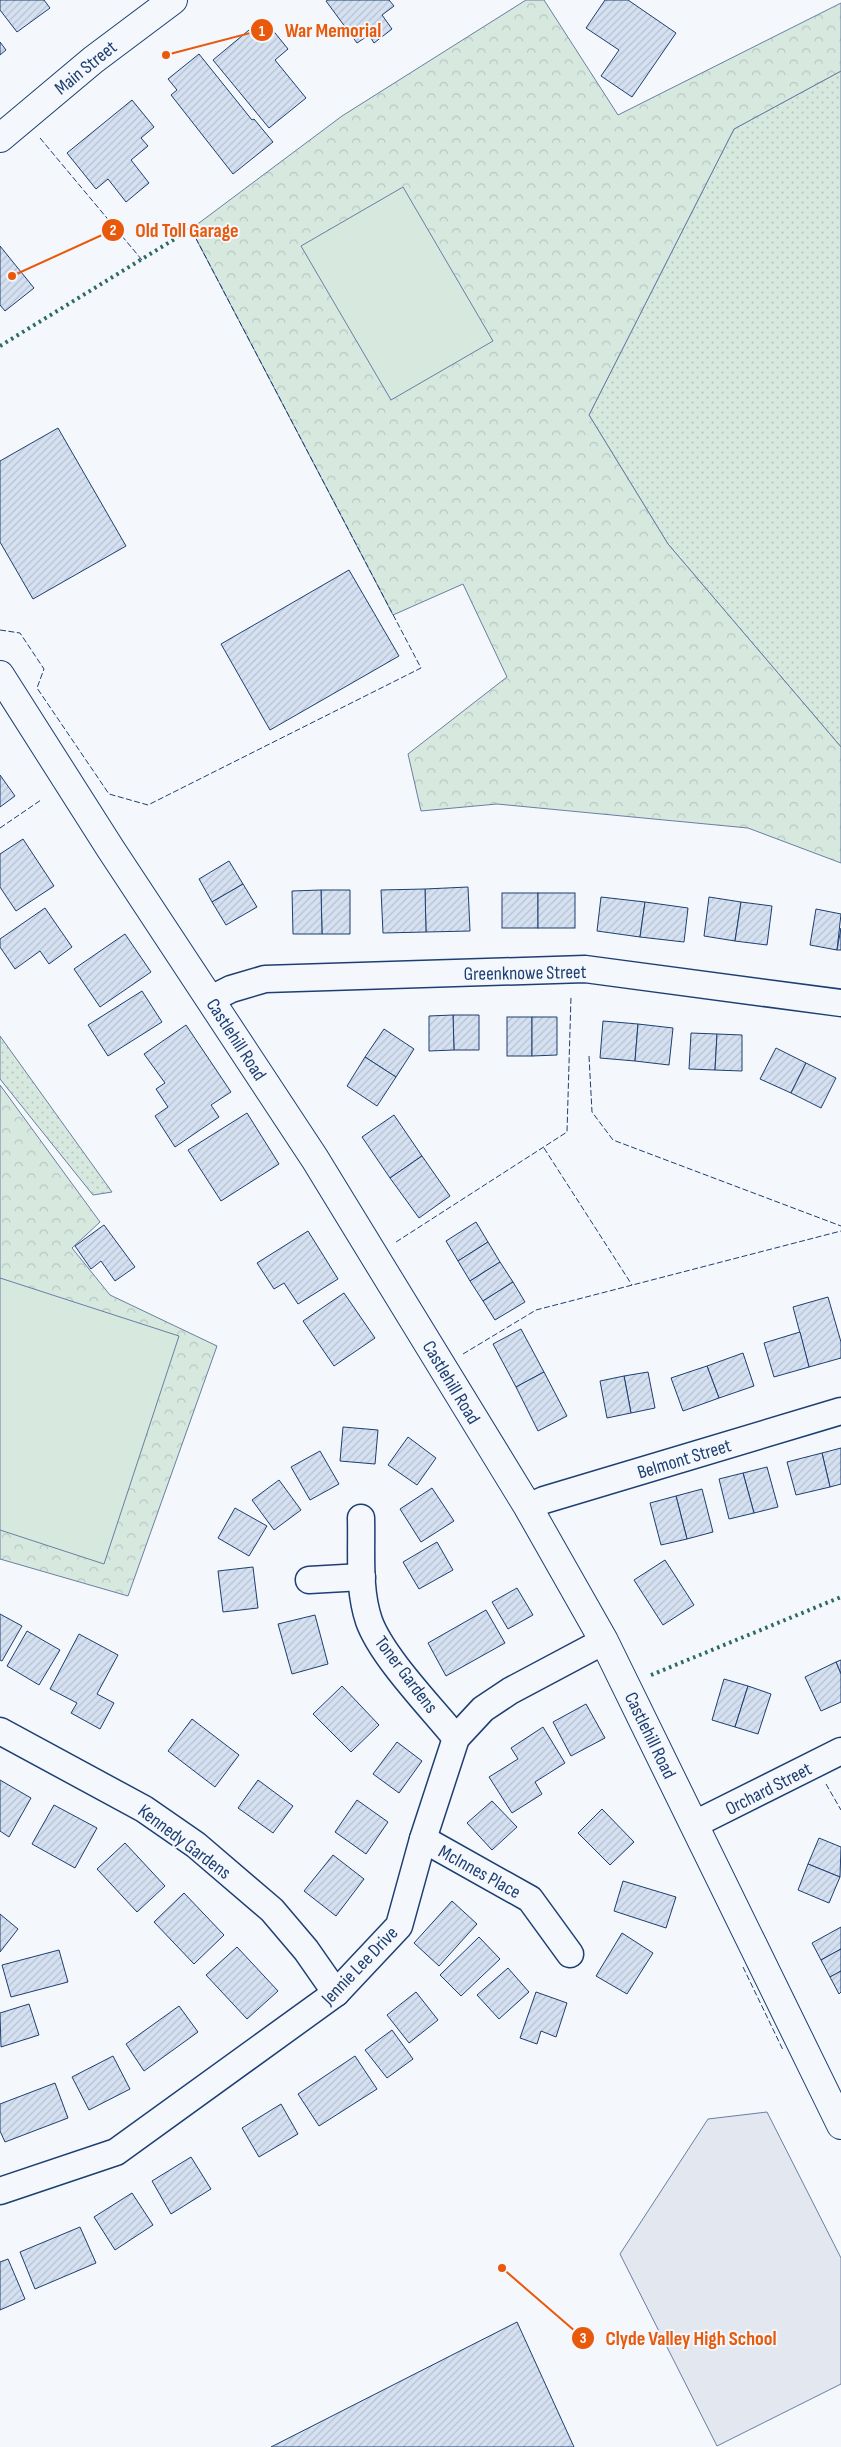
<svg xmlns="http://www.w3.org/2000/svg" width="841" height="2447" font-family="'Sofia Sans Condensed',sans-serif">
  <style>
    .grass { fill: url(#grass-dots); stroke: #687fa3 }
    .park { fill: url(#park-crowns); stroke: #687fa3 }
    .pitch { fill: #d7e8df; stroke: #687fa3 }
    .parking { fill: #e3e8f0; stroke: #687fa3 }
    .building { fill: url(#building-hatch); stroke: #1d3f73 }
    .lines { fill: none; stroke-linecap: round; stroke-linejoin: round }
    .minor-casing { stroke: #1d3f73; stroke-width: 29 }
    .secondary-casing { stroke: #1d3f73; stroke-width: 30 }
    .primary-casing { stroke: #1d3f73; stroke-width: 30 }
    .minor { stroke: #f4f7fb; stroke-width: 26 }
    .secondary { stroke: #f4f7fb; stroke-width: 28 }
    .primary { stroke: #f4f7fb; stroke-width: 28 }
    .hedge { stroke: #2c6c60; stroke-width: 4; stroke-dasharray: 2.5 4; stroke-linecap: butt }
    .fence { stroke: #1d3f73; stroke-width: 1; stroke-dasharray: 6 2.5; stroke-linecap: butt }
    .labels { text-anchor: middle; stroke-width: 4; stroke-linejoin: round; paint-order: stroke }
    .street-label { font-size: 19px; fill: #1d3f73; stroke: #f4f7fb }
    .leader { fill: none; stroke: #e8590c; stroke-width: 2 }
    .callout-dot { fill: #e8590c; stroke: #f4f7fb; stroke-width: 2 }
    .mark-label { font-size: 15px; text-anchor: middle; font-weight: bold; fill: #fff }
    .callout-label { font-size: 20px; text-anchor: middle; font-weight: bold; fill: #e8590c; stroke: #f4f7fb; stroke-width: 4; stroke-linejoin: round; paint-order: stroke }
  </style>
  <defs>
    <pattern id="grass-dots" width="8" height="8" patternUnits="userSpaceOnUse" patternTransform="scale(1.25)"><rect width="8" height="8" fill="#d7e8df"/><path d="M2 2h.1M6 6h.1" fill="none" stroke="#b8c8c3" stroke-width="1.8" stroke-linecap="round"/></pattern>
    <pattern id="park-crowns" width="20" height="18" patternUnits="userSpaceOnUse" patternTransform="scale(1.25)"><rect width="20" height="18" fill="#d7e8df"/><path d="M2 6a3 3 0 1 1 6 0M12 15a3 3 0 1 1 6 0" fill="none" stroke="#b8c8c3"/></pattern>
    <pattern id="building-hatch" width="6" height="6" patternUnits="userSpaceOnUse" patternTransform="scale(1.25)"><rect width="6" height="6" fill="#d5e0f0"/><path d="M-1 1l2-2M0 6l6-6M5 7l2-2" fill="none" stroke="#b6c1d1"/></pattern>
  </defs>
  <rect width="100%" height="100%" fill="#f4f7fb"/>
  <g class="grass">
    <path d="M841,71V747L668,544L589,415L734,129Z"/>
    <path d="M0,1036L112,1192L93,1195L0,1079Z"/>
  </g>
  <g class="park">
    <path d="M526,0H544L618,115L841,3V71L734,129L589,415L668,544L841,747V863L748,828L497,804L421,811L408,754L507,677L463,584L393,615L191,229L342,116Z"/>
    <path d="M0,1085L100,1222L72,1248L110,1295L217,1346L128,1596L0,1559Z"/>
  </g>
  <g class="pitch">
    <path d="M403,187L493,341L391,400L301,246Z"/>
    <path d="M0,1278L179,1336L104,1564L0,1530Z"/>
  </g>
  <path class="parking" d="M767,2112L841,2258V2384L717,2446L620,2254L708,2119Z"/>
  <g class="building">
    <path d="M0,0H44L50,8L17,32L0,10Z"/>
    <path d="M328,0H389L394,6L382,15L392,29L374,43L369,35L357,43L326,1Z"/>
    <path d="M605,0H628L676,33L632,97L601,76L619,50L586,28Z"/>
    <path d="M271,28L288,49L275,60L306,98L269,128L213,60L249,30L257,39Z"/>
    <path d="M0,42L6,50L0,55Z"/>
    <path d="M199,54L252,120L254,119L273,142L233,174L171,95L177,90L168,79Z"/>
    <path d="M132,100L154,127L141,138L148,146L131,160L149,183L126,202L108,179L96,189L67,153Z"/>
    <path d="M0,246L34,288L5,311L0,305Z"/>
    <path d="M58,428L126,546L33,599L0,542V461Z"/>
    <path d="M349,570L399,656L270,730L221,644Z"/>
    <path d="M0,775L15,796L0,807Z"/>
    <path d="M23,839L54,886L16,911L0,887V854Z"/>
    <path d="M229,861L243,884L212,902L199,879Z"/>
    <path d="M243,884L257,907L226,925L212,902Z"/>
    <path d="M468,887L470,931L426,932L425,889Z"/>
    <path d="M425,889L426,932L383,933L381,890Z"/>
    <path d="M321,890H350V934H322Z"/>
    <path d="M321,890L322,934H293L292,891Z"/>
    <rect x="502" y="893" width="36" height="35"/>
    <rect x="538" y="893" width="37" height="35"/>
    <path d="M601,897L645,902L640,937L597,931Z"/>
    <path d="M709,897L741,902L735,941L704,936Z"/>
    <path d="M645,902L688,908L684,942L640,937Z"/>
    <path d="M741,902L772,906L767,945L735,941Z"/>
    <path d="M45,908L72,947L49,964L40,951L15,969L0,947V939Z"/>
    <path d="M816,909L841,914L837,950L810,945Z"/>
    <path d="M841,928V950H837Z"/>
    <path d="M125,934L151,972L100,1007L74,969Z"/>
    <path d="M142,991L162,1022L108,1056L88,1025Z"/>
    <path d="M453,1015H479V1050H454Z"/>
    <path d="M453,1015L454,1050L429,1051V1016Z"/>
    <rect x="507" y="1017" width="25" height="39"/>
    <path d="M532,1017H557V1055L532,1056Z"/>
    <path d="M603,1021L638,1024L635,1061L600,1058Z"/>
    <path d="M638,1024L673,1028L669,1065L635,1061Z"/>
    <path d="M186,1025L231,1092L211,1105L219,1117L175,1147L155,1116L168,1107L156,1089L165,1083L144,1054Z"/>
    <path d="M384,1029L414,1049L396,1077L365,1057Z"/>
    <path d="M691,1033L717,1034L715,1070L689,1069Z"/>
    <path d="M717,1034L742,1035V1071L715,1070Z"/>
    <path d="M776,1048L806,1063L791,1093L760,1079Z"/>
    <path d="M365,1057L396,1077L377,1106L347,1086Z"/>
    <path d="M806,1063L836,1078L821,1108L791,1093Z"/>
    <path d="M247,1113L279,1164L221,1201L188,1150Z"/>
    <path d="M394,1115L422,1156L390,1178L362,1137Z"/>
    <path d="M422,1156L450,1196L419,1218L390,1178Z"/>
    <path d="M476,1222L488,1242L458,1261L446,1241Z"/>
    <path d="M104,1225L135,1267L115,1281L101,1261L91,1269L75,1246Z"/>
    <path d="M308,1231L338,1279L298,1304L284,1283L274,1289L257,1263Z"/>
    <path d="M488,1242L500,1262L470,1281L458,1261Z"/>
    <path d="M500,1262L513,1282L483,1301L470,1281Z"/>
    <path d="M513,1282L525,1302L495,1320L483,1301Z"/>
    <path d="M344,1293L375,1338L334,1366L303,1321Z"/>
    <path d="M828,1297L841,1342V1358L809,1367L793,1307Z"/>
    <path d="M521,1329L544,1372L516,1387L493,1344Z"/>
    <path d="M800,1332L809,1367L774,1377L764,1343Z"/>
    <path d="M743,1353L754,1386L719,1398L707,1366Z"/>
    <path d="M707,1366L719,1398L683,1411L671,1378Z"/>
    <path d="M544,1372L567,1416L538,1431L516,1387Z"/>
    <path d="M648,1372L655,1408L631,1413L624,1376Z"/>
    <path d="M624,1376L631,1413L607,1418L600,1381Z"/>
    <path d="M343,1427L378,1430L375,1464L340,1461Z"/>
    <path d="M408,1437L436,1458L417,1485L388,1465Z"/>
    <path d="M841,1448V1484L830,1487L822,1453Z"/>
    <path d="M320,1451L339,1484L310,1500L291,1467Z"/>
    <path d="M822,1453L830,1487L796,1495L787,1462Z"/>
    <path d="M767,1467L778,1507L754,1513L743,1473Z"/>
    <path d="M743,1473L754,1513L729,1519L719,1479Z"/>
    <path d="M279,1480L301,1510L274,1530L252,1500Z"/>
    <path d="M432,1488L454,1521L421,1542L400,1509Z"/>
    <path d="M702,1489L713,1532L687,1539L676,1496Z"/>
    <path d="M676,1496L687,1539L661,1545L650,1503Z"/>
    <path d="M235,1508L267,1526L249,1556L218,1538Z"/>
    <path d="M437,1542L453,1570L419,1589L403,1562Z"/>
    <path d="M665,1560L694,1605L663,1625L634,1580Z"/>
    <path d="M253,1567L258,1608L223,1612L218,1571Z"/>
    <path d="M517,1588L533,1615L508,1629L492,1602Z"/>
    <path d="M486,1610L505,1643L446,1676L428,1643Z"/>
    <path d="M0,1614L22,1626L2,1661L0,1660Z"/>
    <path d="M315,1615L328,1664L292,1674L278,1624Z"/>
    <path d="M27,1631L60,1650L39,1685L7,1666Z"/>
    <path d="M79,1634L118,1655L97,1694L114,1703L100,1729L71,1713L77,1703L50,1689Z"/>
    <path d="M841,1660V1674L836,1662Z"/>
    <path d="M836,1662L841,1674V1702L821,1711L805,1677Z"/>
    <path d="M724,1679L748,1686L735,1727L712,1720Z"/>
    <path d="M342,1686L379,1725L351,1752L313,1714Z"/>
    <path d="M748,1686L771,1694L758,1734L735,1727Z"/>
    <path d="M586,1704L605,1738L571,1756L553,1722Z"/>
    <path d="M192,1719L239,1755L215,1787L168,1751Z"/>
    <path d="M543,1727L565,1763L535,1782L542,1794L512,1813L489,1777L518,1759L511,1748Z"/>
    <path d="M397,1742L422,1761L399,1793L373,1774Z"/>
    <path d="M0,1780L31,1798L9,1837L0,1831Z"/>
    <path d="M258,1780L293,1806L273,1833L238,1808Z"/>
    <path d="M357,1800L388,1822L366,1854L335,1832Z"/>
    <path d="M492,1801L517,1827L492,1850L467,1823Z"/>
    <path d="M54,1805L97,1828L75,1868L32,1844Z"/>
    <path d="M602,1809L634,1842L610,1865L578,1833Z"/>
    <path d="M819,1838L841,1847L840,1877L808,1864Z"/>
    <path d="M125,1843L165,1886L137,1912L97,1869Z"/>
    <path d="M333,1855L364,1879L336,1916L304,1891Z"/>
    <path d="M808,1864L840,1877L829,1903L798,1890Z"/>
    <path d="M623,1881L676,1897L666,1928L614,1911Z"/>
    <path d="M184,1893L224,1935L194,1964L154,1922Z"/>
    <path d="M452,1901L477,1924L439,1966L414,1943Z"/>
    <path d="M0,1914L18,1929L0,1952Z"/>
    <path d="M841,1927V1949L821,1960L812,1943Z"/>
    <path d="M622,1933L653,1953L627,1994L596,1976Z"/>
    <path d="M479,1937L500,1959L461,1996L440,1975Z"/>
    <path d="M237,1947L278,1991L247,2019L206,1975Z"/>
    <path d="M841,1949V1971L830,1977L821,1960Z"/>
    <path d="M59,1950L68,1982L11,1997L2,1965Z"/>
    <path d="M508,1968L529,1992L499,2019L477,1995Z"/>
    <path d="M841,1971V1992L839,1994L830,1977Z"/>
    <path d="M416,1992L438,2020L409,2043L387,2015Z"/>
    <path d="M536,1992L567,2003L556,2037L541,2031L537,2044L520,2038Z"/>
    <path d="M29,2004L39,2035L1,2047L0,2013Z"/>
    <path d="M179,2006L198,2032L144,2071L126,2044Z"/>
    <path d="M392,2030L413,2059L387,2078L365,2050Z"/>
    <path d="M113,2056L130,2089L89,2110L72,2077Z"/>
    <path d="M355,2056L377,2089L319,2126L298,2094Z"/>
    <path d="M55,2083L68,2118L5,2142L0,2131V2104Z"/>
    <path d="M281,2104L298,2134L259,2157L242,2128Z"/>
    <path d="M191,2157L211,2189L171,2214L152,2181Z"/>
    <path d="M132,2193L153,2225L115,2250L94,2217Z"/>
    <path d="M80,2227L96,2263L35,2289L20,2252Z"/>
    <path d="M8,2259L25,2299L0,2310V2262Z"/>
    <path d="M517,2322L574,2447H271Z"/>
  </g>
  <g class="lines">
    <defs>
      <g id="minor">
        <path d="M211,999L231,989L265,979L585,969L841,1003"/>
        <path d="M528,1507L544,1500L841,1411"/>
        <path d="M361,1518C362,1552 358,1589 369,1621C382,1657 431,1707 456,1738"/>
        <path d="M309,1580L362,1577"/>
        <path d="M0,1731L144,1809L196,1845L272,1910L306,1950L336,1993"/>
        <path d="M695,1824L841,1751"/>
        <path d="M423,1839L530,1899L570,1954"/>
        <path d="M0,2191L116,2152L336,1993L399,1926L423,1839L456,1738L483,1709L510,1691L604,1641"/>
      </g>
      <path id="secondary" d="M0,675L110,848L315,1159L528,1507L604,1641L841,2125"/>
      <path id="primary" d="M0,138L93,60L173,0"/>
    </defs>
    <use href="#minor" class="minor-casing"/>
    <use href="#secondary" class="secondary-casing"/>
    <use href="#primary" class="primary-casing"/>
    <use href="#minor" class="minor"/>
    <use href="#secondary" class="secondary"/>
    <use href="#primary" class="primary"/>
    <g class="hedge">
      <path d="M0,346L191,229"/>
      <path d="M651,1675L841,1597"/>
    </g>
    <g class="fence">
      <path d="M40,138L142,260"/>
      <path d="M0,630L20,633L44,669L37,688L109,794L148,805L421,668L191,229"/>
      <path d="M0,828L41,800"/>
      <path d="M589,1056L592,1112L613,1140L841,1226"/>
      <path d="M544,1148L632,1285"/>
      <path d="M396,1242L567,1132L571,996"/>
      <path d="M463,1354L536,1310L841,1231"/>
      <path d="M826,1784L841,1810"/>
      <path d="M743,1967L783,2050"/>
    </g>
  </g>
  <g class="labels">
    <g class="street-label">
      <text transform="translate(85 67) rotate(-39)" y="7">Main Street</text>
      <text transform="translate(525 972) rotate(-1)" y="7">Greenknowe Street</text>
      <text transform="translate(237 1039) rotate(57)" y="7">Castlehill Road</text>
      <text transform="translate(452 1382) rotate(59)" y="7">Castlehill Road</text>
      <text transform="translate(684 1458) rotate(-17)" y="7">Belmont Street</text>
      <text transform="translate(407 1674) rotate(53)" y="7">Toner Gardens</text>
      <text transform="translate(651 1735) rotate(64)" y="7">Castlehill Road</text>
      <text transform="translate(768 1788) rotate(-27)" y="7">Orchard Street</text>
      <text transform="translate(185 1841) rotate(37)" y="7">Kennedy Gardens</text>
      <text transform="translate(480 1871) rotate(29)" y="7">McInnes Place</text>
      <text transform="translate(359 1965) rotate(-46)" y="7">Jennie Lee Drive</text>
    </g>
  </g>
  <path class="leader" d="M166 55L262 30M12 276L113 230M502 2268L583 2338"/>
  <g class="callout-dot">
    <circle cx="166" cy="55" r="5"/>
    <circle cx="12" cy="276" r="5"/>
    <circle cx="502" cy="2268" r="5"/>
    <circle cx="262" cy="30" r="12"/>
    <circle cx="113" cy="230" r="12"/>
    <circle cx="583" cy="2338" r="12"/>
  </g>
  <g class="mark-label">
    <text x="262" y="36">1</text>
    <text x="113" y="235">2</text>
    <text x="583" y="2343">3</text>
  </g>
  <g class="callout-label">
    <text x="333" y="37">War Memorial</text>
    <text x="187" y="237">Old Toll Garage</text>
    <text x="691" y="2345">Clyde Valley High School</text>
  </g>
</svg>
